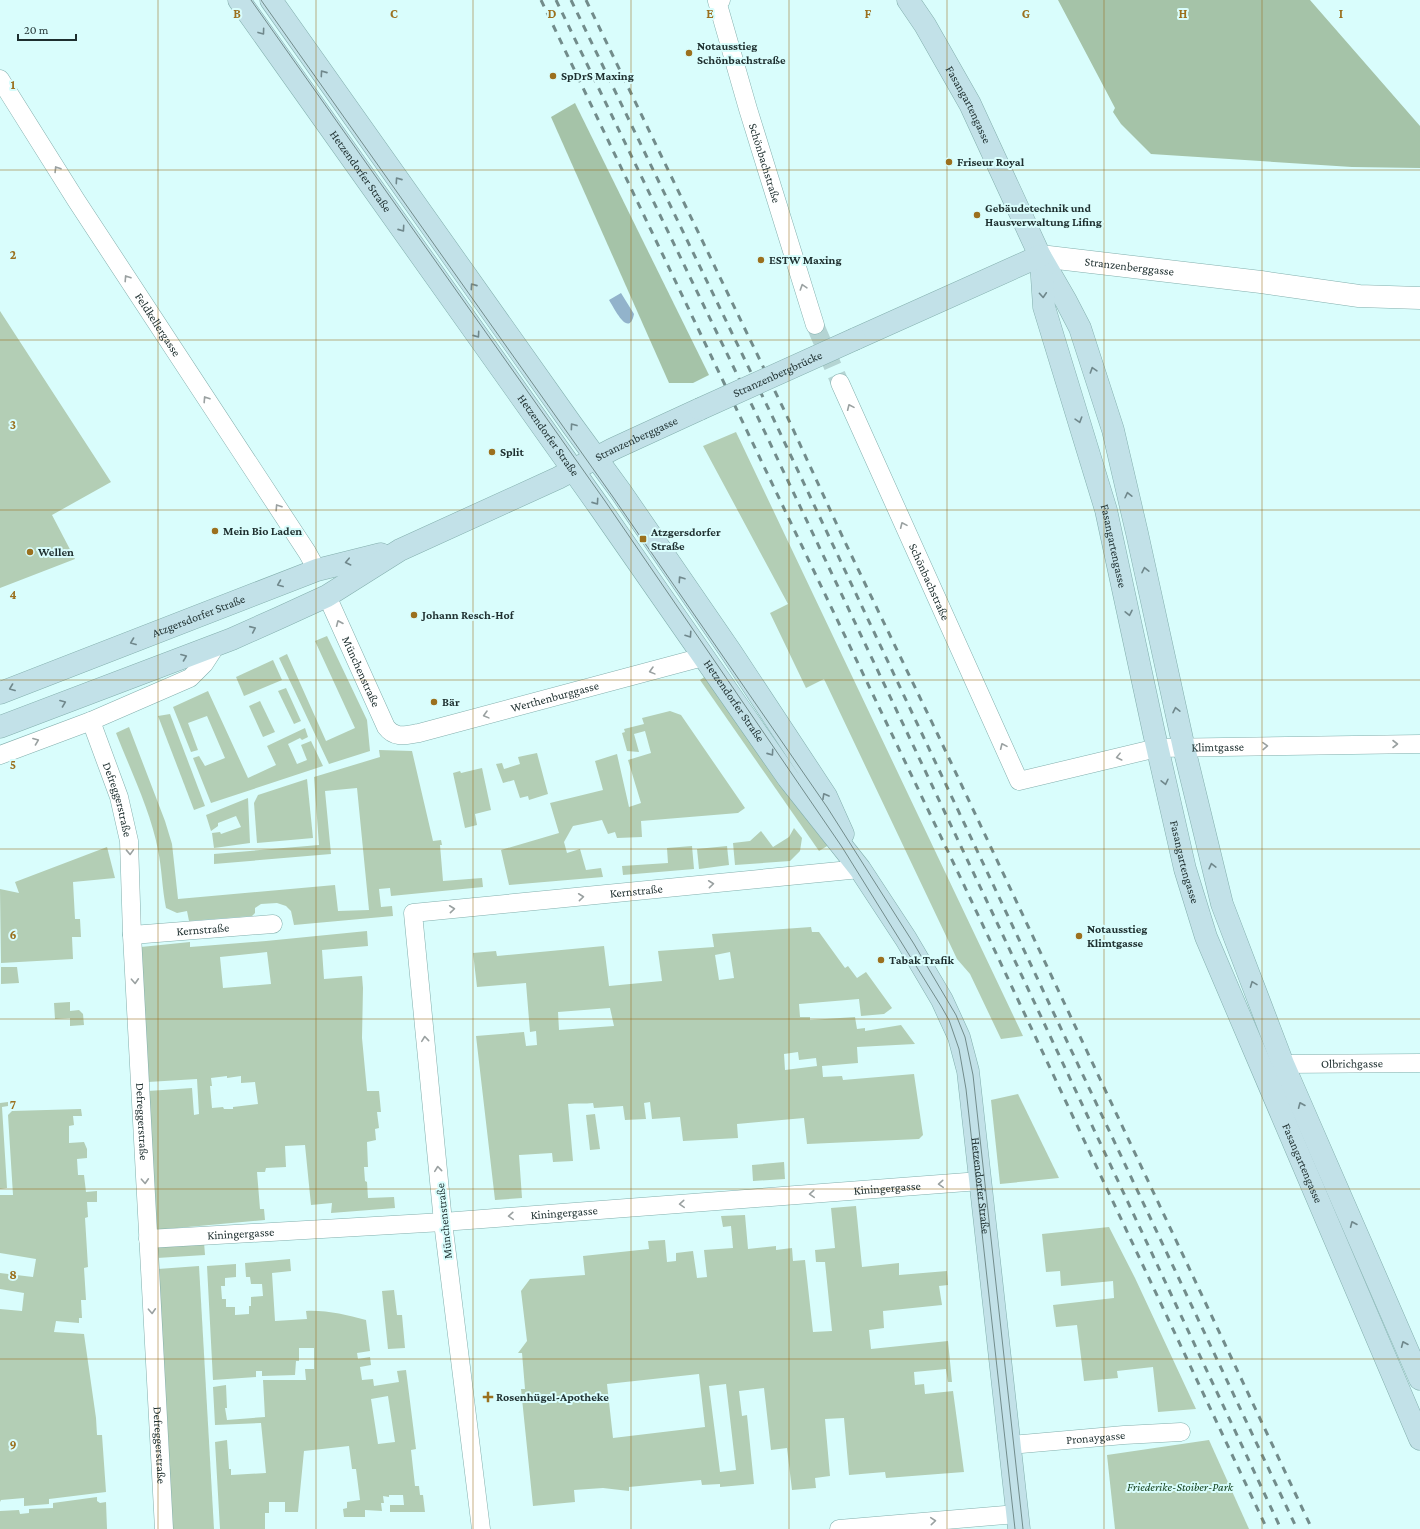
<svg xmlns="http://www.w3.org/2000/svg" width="1420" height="1529" font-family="'Crimson Pro',serif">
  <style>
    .green { fill: #b3ceb5; fill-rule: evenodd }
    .forest { fill: #a5c3a8 }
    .water { fill: #92b3cb }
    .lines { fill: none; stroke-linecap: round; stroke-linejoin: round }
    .minor-tunnel { stroke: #b4d4d3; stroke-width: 18; stroke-dasharray: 18 9; stroke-linecap: butt }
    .minor-casing { stroke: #83afad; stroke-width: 19 }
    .tertiary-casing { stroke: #83afad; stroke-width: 23 }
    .secondary-casing { stroke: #83afad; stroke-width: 23 }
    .minor { stroke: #fff; stroke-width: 18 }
    .tertiary { stroke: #fff; stroke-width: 22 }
    .secondary { stroke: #c2e1e8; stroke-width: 22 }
    .tram { stroke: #728c8b; stroke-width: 1 }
    .rail { stroke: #728c8b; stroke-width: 3; stroke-dasharray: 7 7; stroke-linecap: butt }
    .secondary-bridge-casing { stroke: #83afad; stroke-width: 23; stroke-linecap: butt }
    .secondary-bridge { stroke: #c2e1e8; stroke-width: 22 }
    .oneway { stroke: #70888c }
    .oneway2 { stroke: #9aa1a1 }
    .grid { fill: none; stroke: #9b701e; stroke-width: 1; stroke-opacity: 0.55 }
    .poi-dot { fill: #9b701e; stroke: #d9fdfc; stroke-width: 1.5 }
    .labels { text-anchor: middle; stroke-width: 4; stroke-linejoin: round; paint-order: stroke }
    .poi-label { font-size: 12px; font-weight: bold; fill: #1e2f2f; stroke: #d9fdfc; text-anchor: start }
    .street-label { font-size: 12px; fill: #1e2f2f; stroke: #d9fdfc }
    .park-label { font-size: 12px; font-style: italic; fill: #13421d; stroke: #d9fdfc }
    .grid-label { font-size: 13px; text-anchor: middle; font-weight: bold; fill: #9b701e; stroke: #d9fdfc; stroke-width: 4; stroke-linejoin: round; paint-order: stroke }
  </style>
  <rect width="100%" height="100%" fill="#d9fdfc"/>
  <g class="green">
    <path d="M0,311L111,482L52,515L75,559L0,588Z"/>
    <path d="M736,432L1023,1036L1001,1039L970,974L957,959L824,679L806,688L770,613L788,604L703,446Z"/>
    <path d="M327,636L367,720L370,751L329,764L279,658L287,654L326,741L355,728L315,641Z"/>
    <path d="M273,660L282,680L244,696L236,677Z"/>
    <path d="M713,671L832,843L819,851L700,680Z"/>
    <path d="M286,688L301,721L294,724L278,691Z"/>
    <path d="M208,691L248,778L276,765L267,746L305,728L308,737L302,740L300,738L288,744L297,764L307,760L301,745L311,741L323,766L211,803L193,758L199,756L205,766L225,758L207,716L188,723L198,750L191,752L173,707Z"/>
    <path d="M260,701L275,732L263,737L249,706Z"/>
    <path d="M670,711L681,715L745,808L738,813L641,821L642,837L617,838L615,832L608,834L602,820L573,826L564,842L567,853L580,849L586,870L601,868L603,877L509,885L501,850L559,833L550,803L603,790L595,761L617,754L629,807L641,803L628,760L651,753L645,731L634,734L639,752L627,751L622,733L625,732L624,729L644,724L642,718Z"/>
    <path d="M170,714L205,806L194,810L158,716Z"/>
    <path d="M129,727L165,821L172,844L178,899L335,885L338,911L369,910L357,788L325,791L331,854L214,864V854L319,845L314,777L380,757L379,750L412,751L433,841L441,840L442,845H440L443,881L482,878L483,887L391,896L390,888L379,889L381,907L392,906L393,916L294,925L291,911L286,906L277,903L261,904L255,908V913L252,916L189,921L187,911L177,913L166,908C162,889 162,869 158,850C151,812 130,769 116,733Z"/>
    <path d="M537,753L548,794L529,800L528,796L520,798L514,780L503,783L496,764L502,763L504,769L520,764L518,757Z"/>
    <path d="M482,768L491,810L475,814L477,825L465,828L453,773L460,771L461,773Z"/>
    <path d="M307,779L313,838L257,843L254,803L258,795Z"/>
    <path d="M248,798L250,843L214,848L212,833L220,832L221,834L241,827L236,816L218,823V826L211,831L206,815Z"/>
    <path d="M794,828L802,838L800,851L790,861L735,865L733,843L750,841L761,831L773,847L789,837Z"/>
    <path d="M692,846L694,869L623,875L622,866L668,863L667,848Z"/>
    <path d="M727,846L729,865L699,869L697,849Z"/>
    <path d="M107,847L115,878L73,882L75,919H80L81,937H72L73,959L1,963L0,889L19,893L15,882Z"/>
    <path d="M811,927L812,932H819L845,968L848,966L857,978L866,972L892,1008L884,1014L861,1016L859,999L799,1004L800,1017H810V1020L855,1017L857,1029L865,1028V1031L901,1025L915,1044L857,1047L858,1063L822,1066L823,1077L842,1076L843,1080L914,1074L923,1135L919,1139L807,1144L804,1118L737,1124L738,1138L683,1141L680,1117L652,1119L650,1102L644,1103L646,1119L625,1120L623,1106L594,1108L593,1103C585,1104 577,1103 568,1104L573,1161L553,1162L552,1153L519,1155L522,1198L495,1200L476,1036L524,1032L526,1046L537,1045L536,1031L530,1032L526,983L477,987L473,953L496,951L497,956L604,946L609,986L662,981L658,951L714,947L712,934ZM730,952L734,978L719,980L715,955ZM610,1008L614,1026L559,1030L558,1012ZM798,1052L799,1060L816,1058L817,1066L785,1070L784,1054Z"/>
    <path d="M367,931L368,946L322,950L324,979L362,976L363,988L362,1038L367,1091H379L381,1112H377L379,1128L375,1129L376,1140L367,1142L368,1167H364L365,1181L367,1182L368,1198L394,1197L395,1208L331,1213L332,1203L311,1205L305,1145L285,1146L286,1167L266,1168L265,1172H257L260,1209H264L265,1220L155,1230L148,1091L192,1088L194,1115L199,1114L197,1079L148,1082L141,947L190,942V947L266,941ZM267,952L271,984L223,988L220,957ZM227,1076V1078L241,1076V1083L255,1082L258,1104L233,1107V1109H224L223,1107L212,1108L210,1086H212L211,1078Z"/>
    <path d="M1,967H17L19,983L1,984Z"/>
    <path d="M70,1002V1011L79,1010L83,1014L84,1025L70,1026V1018L55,1019L54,1003Z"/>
    <path d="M1018,1094L1059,1178L1000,1184L991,1100Z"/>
    <path d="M8,1102V1106L2,1107L7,1188L0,1189V1103Z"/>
    <path d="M81,1109L82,1116H73L74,1125L69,1126V1143L84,1142L87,1149V1158L77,1159L78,1175H84L86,1192L97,1191V1202H87L88,1217L85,1218L88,1267L84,1268L86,1300H81L82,1318H79V1323L56,1321L54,1332L84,1334L96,1418L97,1435H102L106,1492L49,1499V1504L24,1506V1498L1,1500L0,1502V1309L22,1311L24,1293L0,1289V1273L33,1277L36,1259L0,1253V1195H13L8,1115L12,1111Z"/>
    <path d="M595,1114L600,1149L590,1150L586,1115Z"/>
    <path d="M784,1162L785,1179L753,1181L752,1165Z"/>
    <path d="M856,1206L862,1267L899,1263V1275L947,1271L948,1285L939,1286L942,1305L883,1311L884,1328L869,1330L871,1349L948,1341L952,1382H948L946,1369L914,1372L915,1385L924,1384L925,1394L953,1391L964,1472L886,1478L885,1472L849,1475L844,1418L825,1419L830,1476L815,1478L816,1488L792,1490L787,1448L771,1450L764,1388L739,1391L742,1416L747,1415L754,1484L720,1487V1484L702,1485L701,1480L629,1487V1491L603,1488L574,1490L575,1502L533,1506L521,1389H525L522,1353H518L527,1341L521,1291L530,1279L585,1275L583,1256L649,1249L648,1241L665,1240L667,1262L676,1261V1253L693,1251L697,1278L707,1277L704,1250L733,1248L731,1226L723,1227L721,1216L745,1215L748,1249L776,1246V1250L792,1248L793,1261L805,1260L813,1332L832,1331L825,1262H816L815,1250L835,1248L831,1208ZM699,1374L705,1427L613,1438L607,1384ZM726,1384L736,1470L720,1472L709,1386Z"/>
    <path d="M1109,1227L1135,1278L1196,1409L1158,1412L1153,1367L1117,1371L1118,1378L1084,1381L1077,1325L1056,1327L1053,1305L1114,1298L1113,1281L1061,1286L1060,1271L1046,1272L1042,1234Z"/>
    <path d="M204,1242L205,1255L157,1258L156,1245Z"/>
    <path d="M290,1259L291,1271L272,1273L275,1321L307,1319L306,1311C327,1310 346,1315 366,1320L370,1351L357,1353L358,1359L370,1357L371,1365L360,1367L362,1380L373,1379L374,1386L399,1382L397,1371L406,1370L416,1449L411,1450L415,1486H419L420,1495H423L425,1512H390V1505H404L403,1495H389V1497L383,1496L384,1503H381L382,1511L365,1510V1517H344L343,1509L347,1508V1502L360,1500L356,1469H352L349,1446L304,1451L298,1512H285V1502H269V1513H265V1529H220L215,1442L227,1440L229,1469H231V1475L266,1473L261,1423L215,1425L213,1387L226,1385L227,1408H225L227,1420L265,1417L263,1380H306L305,1369H314V1348H299V1361H296L295,1375L262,1376V1371H256V1377L213,1380L207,1266L236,1264V1277L225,1278V1286H221L222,1299H226V1307H235V1315L249,1314V1306H251V1297L263,1296L262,1284H251L250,1277H246L245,1263ZM388,1396L395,1442L378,1444L371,1399Z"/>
    <path d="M199,1266L214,1529H171L158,1269Z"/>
    <path d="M394,1290L397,1315H402L405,1348L388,1349L382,1291Z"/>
    <path d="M1209,1440L1249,1529H1115L1107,1455Z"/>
    <path d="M97,1497V1501L100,1503L106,1502L107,1529H0V1511L19,1510L20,1514L29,1513V1509L53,1508V1503Z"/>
  </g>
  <g class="forest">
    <path d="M1058,0H1310L1420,126V168L1352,167L1151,154L1121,124L1113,112L1115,108Z"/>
    <path d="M575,103L709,375L693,383H669L551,117Z"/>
  </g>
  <path class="water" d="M621,293L634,314C629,339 614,308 609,300Z"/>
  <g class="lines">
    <path class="minor-tunnel" d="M815,325L840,383"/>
    <defs>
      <g id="minor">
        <path id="s1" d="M721,0L717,1L748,109L815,325"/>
        <path id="s2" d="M0,79L76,200L307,552L317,570"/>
        <path id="s3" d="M840,383L1019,781L1157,748L1420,744"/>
        <path id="s4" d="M327,596L386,727C395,739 406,735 419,733L703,657"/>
        <path id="s5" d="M91,721L119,797L129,841L132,935L164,1529"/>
        <path d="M0,755L91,721L190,678L204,664L217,644"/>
        <path id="s6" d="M132,935L273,924"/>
        <path id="s7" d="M1283,1064L1420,1063"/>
        <path id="s8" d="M148,1239L443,1222L980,1181"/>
        <path id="s9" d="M1010,1445L1124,1435L1181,1432"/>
        <path id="s10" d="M481,1529L443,1222L413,913L860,869"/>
        <path d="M839,1529L1017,1514"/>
      </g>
      <g id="tertiary">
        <path id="s11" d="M1040,256L1261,282L1359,296L1420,298"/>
      </g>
      <g id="secondary">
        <path id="s12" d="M239,0L598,505L788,778L860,869L906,939L942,1000L959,1037L968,1071L1019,1529"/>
        <path d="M271,0L572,425L621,492L731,652L826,796L843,834"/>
        <path id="s13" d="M908,0L925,25L970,104L1040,256L1066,301L1080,328L1113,430L1137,533L1184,748L1222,904L1283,1064L1420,1379"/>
        <path id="s14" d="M1041,262L1044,307L1106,510L1154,733L1185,869L1206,937L1420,1439"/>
        <path d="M855,339L1040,256"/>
        <path id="s15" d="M0,693L317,570L381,554"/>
        <path id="s16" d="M0,727L232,639L279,618L327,596L400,550L558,478L613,449L700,409"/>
      </g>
    </defs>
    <use href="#minor" class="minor-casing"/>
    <use href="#tertiary" class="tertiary-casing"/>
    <use href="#secondary" class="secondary-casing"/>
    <use href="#minor" class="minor"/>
    <use href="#tertiary" class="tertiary"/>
    <use href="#secondary" class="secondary"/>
    <g class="tram">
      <path d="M251,0L605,501L842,847L941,1006L949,1020L959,1049L966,1089L1015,1529"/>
      <path d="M261,0L613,497L827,807L914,944L956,1015L965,1037L973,1075L1023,1529"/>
    </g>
    <g class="rail">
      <path d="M541,0L963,883L1267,1529"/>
      <path d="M556,0L761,424L992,912L1281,1529"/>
      <path d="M571,0L774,420L1297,1529"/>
      <path d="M586,0L786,414L844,540L938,735L1312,1529"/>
    </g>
    <defs>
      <g id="secondary-bridge">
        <path id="s17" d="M700,409L855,339"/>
      </g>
    </defs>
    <use href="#secondary-bridge" class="secondary-bridge-casing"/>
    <use href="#secondary-bridge" class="secondary-bridge"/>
  </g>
  <defs><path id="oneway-chevron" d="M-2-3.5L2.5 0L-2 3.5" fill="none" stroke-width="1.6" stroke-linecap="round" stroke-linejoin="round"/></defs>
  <g class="oneway">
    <use href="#oneway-chevron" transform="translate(262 32) rotate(54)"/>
    <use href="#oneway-chevron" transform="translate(323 73) rotate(-125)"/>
    <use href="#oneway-chevron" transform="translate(398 180) rotate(-125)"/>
    <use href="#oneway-chevron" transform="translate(402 229) rotate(55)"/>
    <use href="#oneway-chevron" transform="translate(473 286) rotate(-125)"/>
    <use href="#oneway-chevron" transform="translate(1043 295) rotate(86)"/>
    <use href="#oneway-chevron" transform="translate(477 335) rotate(55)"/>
    <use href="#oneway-chevron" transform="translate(1093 370) rotate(-108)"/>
    <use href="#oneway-chevron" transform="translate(1079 420) rotate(73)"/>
    <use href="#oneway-chevron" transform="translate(573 426) rotate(-126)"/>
    <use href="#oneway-chevron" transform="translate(1128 495) rotate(-103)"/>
    <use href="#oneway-chevron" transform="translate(596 502) rotate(55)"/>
    <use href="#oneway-chevron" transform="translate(348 562) rotate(167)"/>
    <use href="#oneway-chevron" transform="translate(1145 570) rotate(-102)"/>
    <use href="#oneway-chevron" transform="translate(681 579) rotate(-124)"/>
    <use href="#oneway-chevron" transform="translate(280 584) rotate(158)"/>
    <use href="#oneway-chevron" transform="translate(1129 613) rotate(78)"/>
    <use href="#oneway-chevron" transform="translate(253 629) rotate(-24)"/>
    <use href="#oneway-chevron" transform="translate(689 635) rotate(56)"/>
    <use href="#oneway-chevron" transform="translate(133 642) rotate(159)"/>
    <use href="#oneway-chevron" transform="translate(184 657) rotate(-21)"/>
    <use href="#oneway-chevron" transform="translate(12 688) rotate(159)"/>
    <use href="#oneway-chevron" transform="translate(63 703) rotate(-21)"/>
    <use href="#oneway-chevron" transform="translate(1176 710) rotate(-102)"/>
    <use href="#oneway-chevron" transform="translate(771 753) rotate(55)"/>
    <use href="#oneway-chevron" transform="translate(1165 782) rotate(77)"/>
    <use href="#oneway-chevron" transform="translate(825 796) rotate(-119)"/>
    <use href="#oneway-chevron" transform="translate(1212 866) rotate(-104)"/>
    <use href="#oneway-chevron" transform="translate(1253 984) rotate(-111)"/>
    <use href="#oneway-chevron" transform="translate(1301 1105) rotate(-113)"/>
    <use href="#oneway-chevron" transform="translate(1353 1224) rotate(-113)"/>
    <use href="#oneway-chevron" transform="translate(1404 1344) rotate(-113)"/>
  </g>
  <g class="oneway2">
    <use href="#oneway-chevron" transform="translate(57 169) rotate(-122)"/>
    <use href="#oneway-chevron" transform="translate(127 278) rotate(-123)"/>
    <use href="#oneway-chevron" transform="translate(803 287) rotate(-108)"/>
    <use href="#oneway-chevron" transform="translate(206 399) rotate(-123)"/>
    <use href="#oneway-chevron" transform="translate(850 407) rotate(-114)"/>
    <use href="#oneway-chevron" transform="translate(278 507) rotate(-123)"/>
    <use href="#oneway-chevron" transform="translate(903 525) rotate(-114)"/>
    <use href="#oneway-chevron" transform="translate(339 623) rotate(-113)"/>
    <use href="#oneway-chevron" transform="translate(652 671) rotate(165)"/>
    <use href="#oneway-chevron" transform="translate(486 715) rotate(165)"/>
    <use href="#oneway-chevron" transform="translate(36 741) rotate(-21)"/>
    <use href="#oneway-chevron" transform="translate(1395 744)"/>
    <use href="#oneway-chevron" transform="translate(1003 746) rotate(-114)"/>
    <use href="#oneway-chevron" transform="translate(1265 746) rotate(-2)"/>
    <use href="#oneway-chevron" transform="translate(1119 757) rotate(166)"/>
    <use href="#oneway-chevron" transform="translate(130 852) rotate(88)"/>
    <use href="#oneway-chevron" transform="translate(711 884) rotate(-6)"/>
    <use href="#oneway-chevron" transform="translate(581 897) rotate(-6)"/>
    <use href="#oneway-chevron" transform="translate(452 909) rotate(-6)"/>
    <use href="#oneway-chevron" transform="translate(135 981) rotate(87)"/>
    <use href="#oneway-chevron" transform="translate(425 1039) rotate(-96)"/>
    <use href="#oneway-chevron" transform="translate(438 1169) rotate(-96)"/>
    <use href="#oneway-chevron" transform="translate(145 1181) rotate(87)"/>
    <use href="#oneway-chevron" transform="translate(941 1184) rotate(176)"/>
    <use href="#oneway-chevron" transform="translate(812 1194) rotate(176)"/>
    <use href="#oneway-chevron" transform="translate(682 1204) rotate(176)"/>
    <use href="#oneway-chevron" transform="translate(511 1216) rotate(176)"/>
    <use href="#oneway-chevron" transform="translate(152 1311) rotate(87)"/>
    <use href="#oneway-chevron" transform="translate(933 1521) rotate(-5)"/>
  </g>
  <path class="grid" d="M158,0V1529M316,0V1529M473,0V1529M631,0V1529M789,0V1529M947,0V1529M1104,0V1529M1262,0V1529M0,170H1420M0,340H1420M0,510H1420M0,680H1420M0,849H1420M0,1019H1420M0,1189H1420M0,1359H1420"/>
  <g class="poi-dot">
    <circle cx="689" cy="53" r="4"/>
    <circle cx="553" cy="76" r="4"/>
    <circle cx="949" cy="162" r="4"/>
    <circle cx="977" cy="215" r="4"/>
    <circle cx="761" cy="260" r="4"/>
    <circle cx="492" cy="452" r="4"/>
    <circle cx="215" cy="531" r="4"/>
    <rect x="639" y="535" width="8" height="8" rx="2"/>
    <circle cx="30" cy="552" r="4"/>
    <circle cx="414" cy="615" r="4"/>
    <circle cx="434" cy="702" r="4"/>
    <circle cx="1079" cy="936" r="4"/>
    <circle cx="881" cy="960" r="4"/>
    <path d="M486 1391h4v4h4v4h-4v4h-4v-4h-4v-4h4z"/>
  </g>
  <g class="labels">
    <g class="poi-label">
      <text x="697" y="50">Notausstieg<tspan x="697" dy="14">Schönbachstraße</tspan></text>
      <text x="561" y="80">SpDrS Maxing</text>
      <text x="957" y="166">Friseur Royal</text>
      <text x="985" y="212">Gebäudetechnik und<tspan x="985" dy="14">Hausverwaltung Lifing</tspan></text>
      <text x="769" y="264">ESTW Maxing</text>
      <text x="500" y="456">Split</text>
      <text x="223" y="535">Mein Bio Laden</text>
      <text x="651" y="536">Atzgersdorfer<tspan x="651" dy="14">Straße</tspan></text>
      <text x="38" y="556">Wellen</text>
      <text x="422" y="619">Johann Resch-Hof</text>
      <text x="442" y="706">Bär</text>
      <text x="1087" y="933">Notausstieg<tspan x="1087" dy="14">Klimtgasse</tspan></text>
      <text x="889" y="964">Tabak Trafik</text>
      <text x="496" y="1401">Rosenhügel-Apotheke</text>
    </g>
    <g class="street-label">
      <text dy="4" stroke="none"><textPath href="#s13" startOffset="121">Fasangartengasse</textPath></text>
      <text dy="4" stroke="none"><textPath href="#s1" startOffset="173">Schönbachstraße</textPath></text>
      <text dy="4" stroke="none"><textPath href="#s12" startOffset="210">Hetzendorfer Straße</textPath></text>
      <text dy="4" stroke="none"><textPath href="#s11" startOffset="90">Stranzenberggasse</textPath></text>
      <text dy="4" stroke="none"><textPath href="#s2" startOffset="292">Feldkellergasse</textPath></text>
      <text dy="4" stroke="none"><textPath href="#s17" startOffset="85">Stranzenbergbrücke</textPath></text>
      <text dy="4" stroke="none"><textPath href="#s12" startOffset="534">Hetzendorfer Straße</textPath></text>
      <text dy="4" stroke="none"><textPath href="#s16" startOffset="700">Stranzenberggasse</textPath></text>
      <text dy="4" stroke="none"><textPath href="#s14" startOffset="294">Fasangartengasse</textPath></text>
      <text dy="4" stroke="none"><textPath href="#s3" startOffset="218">Schönbachstraße</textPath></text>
      <text dy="4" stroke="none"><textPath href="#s15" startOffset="213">Atzgersdorfer Straße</textPath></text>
      <text dy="4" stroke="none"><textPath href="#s4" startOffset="83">Münchenstraße</textPath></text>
      <text dy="4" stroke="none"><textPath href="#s4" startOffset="320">Werthenburggasse</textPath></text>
      <text dy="4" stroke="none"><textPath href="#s12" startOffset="858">Hetzendorfer Straße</textPath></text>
      <text dy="4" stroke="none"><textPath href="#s3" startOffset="639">Klimtgasse</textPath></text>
      <text dy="4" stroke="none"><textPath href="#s5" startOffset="83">Defreggerstraße</textPath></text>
      <text dy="4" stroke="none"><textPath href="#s14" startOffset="618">Fasangartengasse</textPath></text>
      <text dy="4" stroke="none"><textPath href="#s10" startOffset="844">Kernstraße</textPath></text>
      <text dy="4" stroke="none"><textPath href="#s6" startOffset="71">Kernstraße</textPath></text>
      <text dy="4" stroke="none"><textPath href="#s7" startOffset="69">Olbrichgasse</textPath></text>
      <text dy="4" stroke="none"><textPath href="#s5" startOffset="407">Defreggerstraße</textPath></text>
      <text dy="4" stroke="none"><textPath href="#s14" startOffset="942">Fasangartengasse</textPath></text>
      <text dy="4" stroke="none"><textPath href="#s12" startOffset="1414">Hetzendorfer Straße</textPath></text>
      <text dy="4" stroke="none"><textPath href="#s8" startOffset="741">Kiningergasse</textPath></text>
      <text dy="4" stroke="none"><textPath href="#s8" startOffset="417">Kiningergasse</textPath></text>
      <text transform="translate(444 1221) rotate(-96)" y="4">Münchenstraße</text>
      <text dy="4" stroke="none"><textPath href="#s8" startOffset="93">Kiningergasse</textPath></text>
      <text dy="4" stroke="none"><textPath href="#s9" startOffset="86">Pronaygasse</textPath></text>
      <text dy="4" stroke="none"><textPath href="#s5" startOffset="731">Defreggerstraße</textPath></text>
    </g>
    <g class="park-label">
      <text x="1180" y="1491">Friederike-Stoiber-Park</text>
    </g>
  </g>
  <g class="grid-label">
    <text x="237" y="18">B</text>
    <text x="394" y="18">C</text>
    <text x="552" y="18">D</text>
    <text x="710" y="18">E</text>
    <text x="868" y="18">F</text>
    <text x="1026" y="18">G</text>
    <text x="1183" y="18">H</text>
    <text x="1341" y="18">I</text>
    <text x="13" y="89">1</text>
    <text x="13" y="259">2</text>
    <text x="13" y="429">3</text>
    <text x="13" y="599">4</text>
    <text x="13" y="769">5</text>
    <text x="13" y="939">6</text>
    <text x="13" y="1109">7</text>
    <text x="13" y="1279">8</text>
    <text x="13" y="1449">9</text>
  </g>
  <path d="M18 34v6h58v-6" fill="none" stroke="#1e2f2f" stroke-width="2"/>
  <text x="24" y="34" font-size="12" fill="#1e2f2f" stroke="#d9fdfc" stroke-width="3" paint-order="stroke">20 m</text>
</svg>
